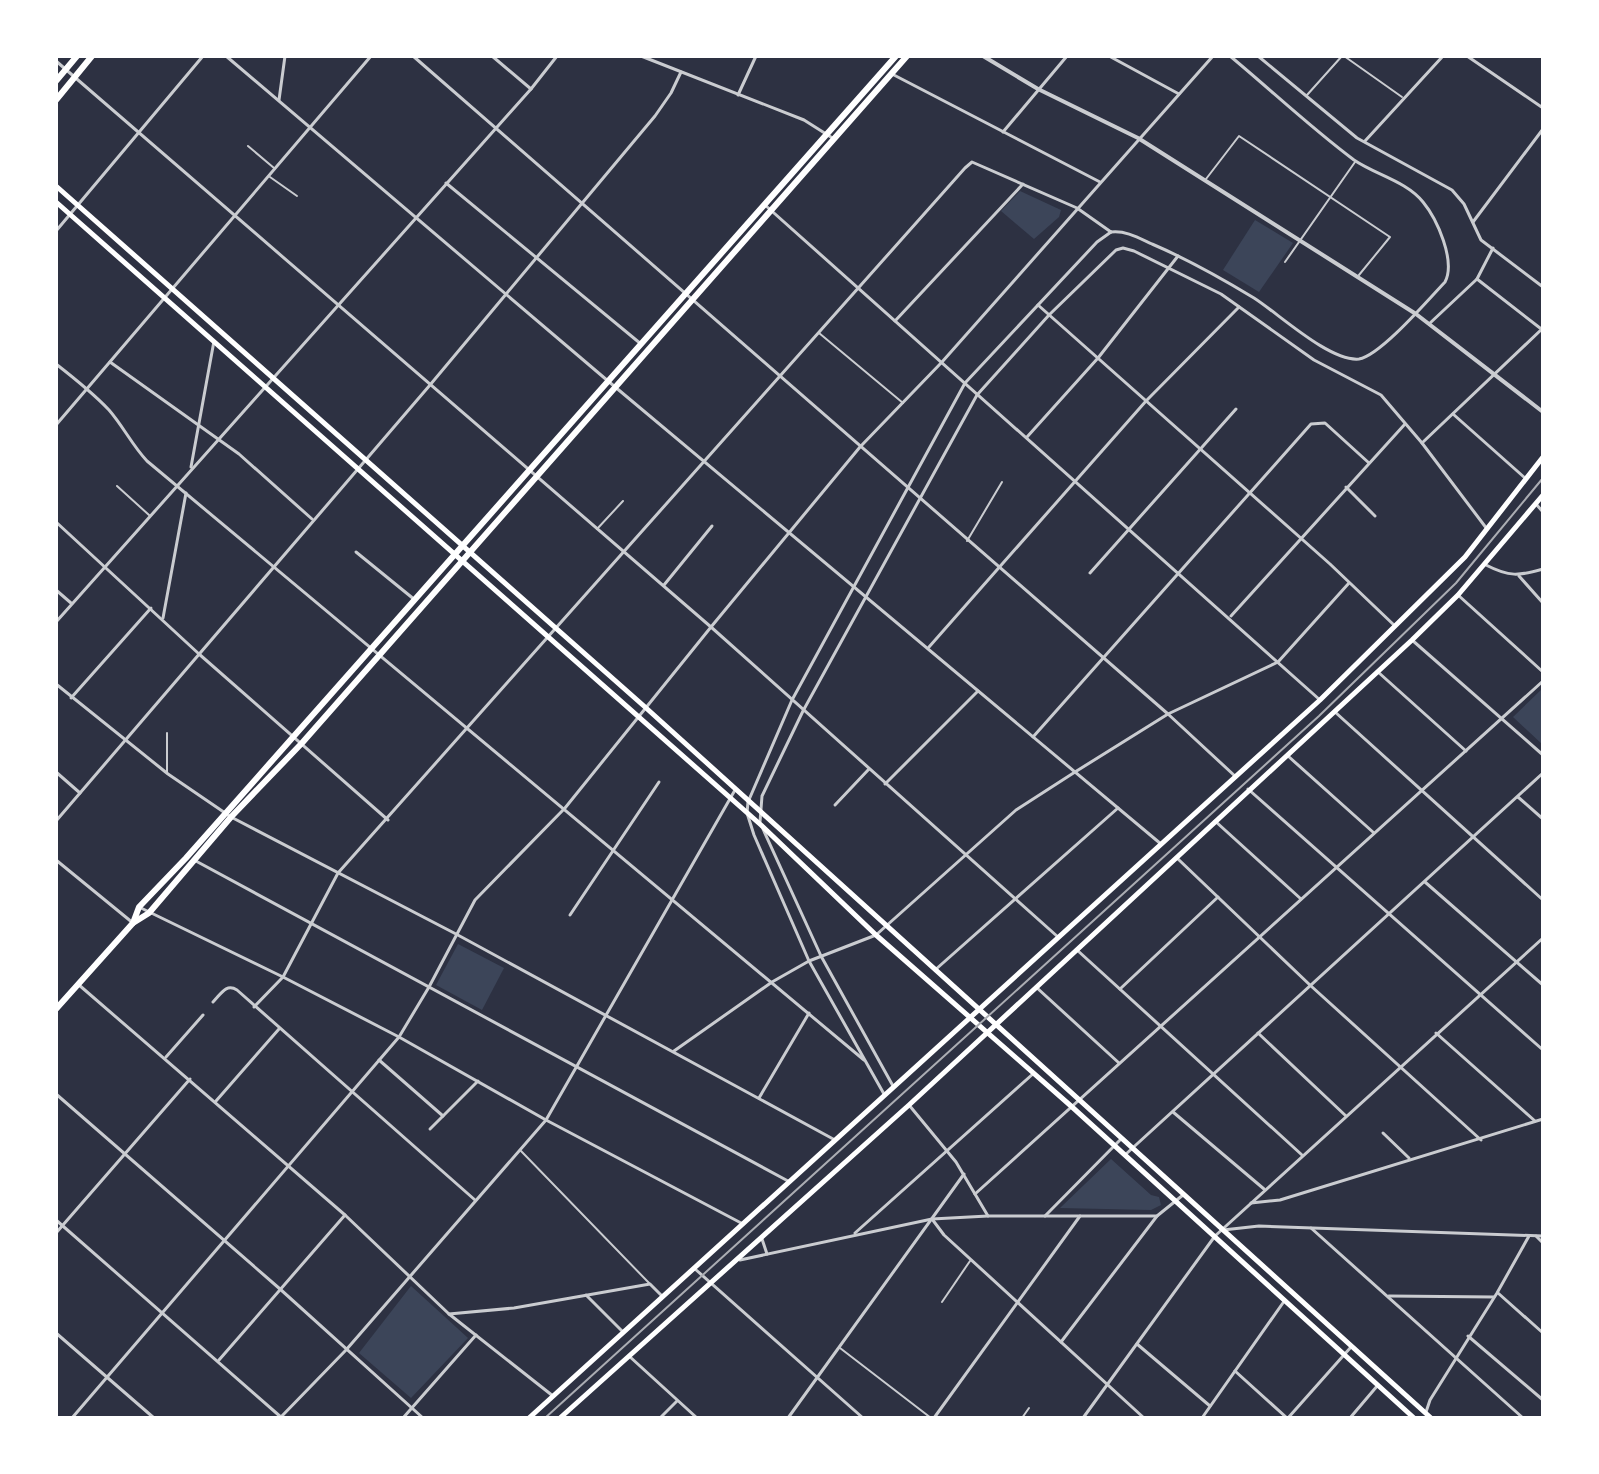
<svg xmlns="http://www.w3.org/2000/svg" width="1599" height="1474" font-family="'PT Sans Narrow',sans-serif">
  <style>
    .green { fill: #3c4559 }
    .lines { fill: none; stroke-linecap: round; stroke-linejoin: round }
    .service { stroke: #caccd0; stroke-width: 2 }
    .pedestrian { stroke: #caccd0; stroke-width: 3 }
    .minor { stroke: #caccd0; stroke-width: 3 }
    .tertiary { stroke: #caccd0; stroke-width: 4 }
    .secondary { stroke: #fff; stroke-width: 5 }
    .primary { stroke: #fff; stroke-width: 5 }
    .trunk { stroke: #fff; stroke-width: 6 }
    .rail { stroke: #abadb3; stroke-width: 2 }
  </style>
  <rect width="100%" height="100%" fill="#2d3142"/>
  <g class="green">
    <path d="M1020,191L1061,210L1059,217L1034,239L1001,211Z"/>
    <path d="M1255,220L1293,243L1259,292L1223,270Z"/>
    <path d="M1543,688V745L1513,717Z"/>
    <path d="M458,944L504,968L482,1010L436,985Z"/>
    <path d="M1111,1159L1151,1195L1159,1197L1161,1205L1151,1210L1060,1208Z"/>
    <path d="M411,1286L468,1338L411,1398L359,1353Z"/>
  </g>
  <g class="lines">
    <g class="service">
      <path d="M1344,56L1402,97"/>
      <path d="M1307,95L1342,56"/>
      <path d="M248,146L274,168"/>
      <path d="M270,177L297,196"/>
      <path d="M1206,179L1239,136L1390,237L1359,275"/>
      <path d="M1285,262L1355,162"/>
      <path d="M819,333L903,403"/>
      <path d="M117,486L149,515"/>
      <path d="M597,529L623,501"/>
      <path d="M967,541L1002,482"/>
      <path d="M167,733V772"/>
      <path d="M521,1151L650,1284"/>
      <path d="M942,1302L970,1261"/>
      <path d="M840,1348L931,1418"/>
      <path d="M1022,1418L1029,1408"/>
    </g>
    <path class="pedestrian" d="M1346,487L1375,516"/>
    <g class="minor">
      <path d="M226,56L608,381L1161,844"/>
      <path d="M413,56L1168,714L1236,777"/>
      <path d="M492,56L531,89"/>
      <path d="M641,56L804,120L834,139"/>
      <path d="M1109,56L1179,94"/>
      <path d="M1258,56L1357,138L1452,190L1464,204L1481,240L1543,287"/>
      <path d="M1467,56L1543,108"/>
      <path d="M56,61L711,627L1058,937"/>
      <path d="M892,74L1100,182"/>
      <path d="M738,95L756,56"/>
      <path d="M279,100L285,56"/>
      <path d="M1003,132L1067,56"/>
      <path d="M1365,141L1443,56"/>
      <path d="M446,183L641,344"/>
      <path d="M765,205L1320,700"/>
      <path d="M1473,222L1543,129"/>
      <path d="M56,231L203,56"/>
      <path d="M1111,232C1125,230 1139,238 1152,244C1187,259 1221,278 1254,298C1279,314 1330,362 1359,359C1380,356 1429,299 1445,282C1456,261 1437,219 1423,202C1406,181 1376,175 1354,160C1311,128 1271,90 1230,56"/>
      <path d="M1477,279L1540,328"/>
      <path d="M1038,305L1330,564L1395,626"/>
      <path d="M895,321L1023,184"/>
      <path d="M1429,324L1477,279L1493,248"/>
      <path d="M110,362L239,454L312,519"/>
      <path d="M56,364C74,378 93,393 109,410C123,426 132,445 147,461L864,1060"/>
      <path d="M1453,414L1525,478"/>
      <path d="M56,425L371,56"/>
      <path d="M1027,437L1098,358L1178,256"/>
      <path d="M1422,443L1543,328"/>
      <path d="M191,467L214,341"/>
      <path d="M1536,504L1543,512"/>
      <path d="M56,522L199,654L388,820"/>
      <path d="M356,552L415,600"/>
      <path d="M1486,565C1509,577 1519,576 1543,569"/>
      <path d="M1090,573L1236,409"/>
      <path d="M1519,576L1543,603"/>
      <path d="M664,585L712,526"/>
      <path d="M56,590L71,603"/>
      <path d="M1458,595L1543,672"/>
      <path d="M1231,616L1405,424"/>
      <path d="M163,618L186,493"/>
      <path d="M56,622L531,89L557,56"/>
      <path d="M1412,640L1543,755"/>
      <path d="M929,647L1146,401L1239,307"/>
      <path d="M1378,672L1466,751"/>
      <path d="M56,684L168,774L231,817L456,934L835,1140"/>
      <path d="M71,698L151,608"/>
      <path d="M1335,712L1543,900"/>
      <path d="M1033,737L1311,424L1325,423L1369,463"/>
      <path d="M1288,756L1374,833"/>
      <path d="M56,772L80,793"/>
      <path d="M885,784L978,691"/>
      <path d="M1248,789L1543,1050"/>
      <path d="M1518,797L1543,819"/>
      <path d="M835,805L869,769"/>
      <path d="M56,821L430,385L655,116L671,93L681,72"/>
      <path d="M1215,821L1301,899"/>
      <path d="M760,822L762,796L803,711L977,395L1049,315L1116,250L1123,248L1134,251L1221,294L1314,360L1381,395L1422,443L1487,529"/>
      <path d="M763,829L821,956L893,1086"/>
      <path d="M1178,859L1311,986L1481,1140"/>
      <path d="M56,860L133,923"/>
      <path d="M194,860L788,1181"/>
      <path d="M1425,882L1543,985"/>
      <path d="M141,908L283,977L399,1037L546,1120L743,1224"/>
      <path d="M570,915L659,782"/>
      <path d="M1077,950L1302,1155"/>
      <path d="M935,970L1118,808"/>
      <path d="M79,985L345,1215L449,1314L553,1396"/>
      <path d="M1036,987L1119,1063"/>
      <path d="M1120,989L1218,897"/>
      <path d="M213,1002C221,994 226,983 237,990L475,1200"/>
      <path d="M254,1007L283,977L338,873L965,168L972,162L1077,208L1111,232"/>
      <path d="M1258,1033L1346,1116"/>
      <path d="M1436,1033L1535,1121"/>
      <path d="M674,1051L772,982L809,961L876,935L1016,810L1075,772L1168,714L1278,662L1349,583"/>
      <path d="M166,1057L203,1015"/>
      <path d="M379,1060L443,1116"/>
      <path d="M56,1094L280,1289L423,1418"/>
      <path d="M884,1094L809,961L754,835L747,813L748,802L792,700L965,383L1097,242L1111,232"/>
      <path d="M759,1098L809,1013"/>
      <path d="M216,1101L279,1029"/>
      <path d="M909,1105L956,1162L988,1216"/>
      <path d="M1173,1112L1264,1189"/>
      <path d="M430,1129L478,1081"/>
      <path d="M1383,1133L1409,1158"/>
      <path d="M1126,1154L1543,773"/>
      <path d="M975,1194L1543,681"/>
      <path d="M1251,1203L1280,1200L1543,1119"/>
      <path d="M1045,1216L1121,1139"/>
      <path d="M932,1219L944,1235L1144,1418"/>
      <path d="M56,1220L282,1418"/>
      <path d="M1311,1228L1523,1418"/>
      <path d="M1223,1230L1259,1226L1543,1236"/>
      <path d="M56,1233L190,1079"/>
      <path d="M855,1233L1034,1073"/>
      <path d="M1536,1236L1543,1243"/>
      <path d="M762,1239L767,1254"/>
      <path d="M740,1260L932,1219L988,1216H1157L1183,1195"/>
      <path d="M695,1269L863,1418"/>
      <path d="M1498,1293L1543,1333"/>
      <path d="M586,1295L623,1332"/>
      <path d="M1389,1296L1494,1297"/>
      <path d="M449,1314L514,1308L650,1284L662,1296"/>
      <path d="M56,1333L154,1418"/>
      <path d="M1468,1336L1543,1400"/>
      <path d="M1061,1342L1157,1216"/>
      <path d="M1137,1344L1210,1406"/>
      <path d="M629,1356L697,1418"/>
      <path d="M219,1360L345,1215"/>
      <path d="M1235,1371L1287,1418"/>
      <path d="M1426,1412L1430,1400L1497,1293L1529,1236"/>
      <path d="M72,1418L399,1037L429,987L475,900L565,808L711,627L860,447L942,362L1213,56"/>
      <path d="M280,1418L346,1350L546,1120L735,790"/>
      <path d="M403,1418L476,1335"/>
      <path d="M660,1418L677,1401"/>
      <path d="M788,1418L964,1174"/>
      <path d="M934,1418L1080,1216"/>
      <path d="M1083,1418L1215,1236L1543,938"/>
      <path d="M1202,1418L1285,1300"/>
      <path d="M1288,1418L1351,1347"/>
      <path d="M1350,1418L1378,1385"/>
    </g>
    <path class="tertiary" d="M983,56L1038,89L1138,138L1416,314L1543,412"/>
    <g class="secondary">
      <path d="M56,186L645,707L1431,1418"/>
      <path d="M56,202L761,825L876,935L1071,1106L1414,1418"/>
    </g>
    <g class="primary">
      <path d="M529,1418L1320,700L1465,557L1543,457"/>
      <path d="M560,1418L909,1105L1412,640L1458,595L1543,495"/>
    </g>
    <g class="trunk">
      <path d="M56,81L77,56"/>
      <path d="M56,100L92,56"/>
      <path d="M133,923L139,907L186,858L896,56"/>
      <path d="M56,1009L133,923L149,913L231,817L302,743L907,56"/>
    </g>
    <path class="rail" d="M545,1418L1319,716L1456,583L1543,478"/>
  </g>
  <rect width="1599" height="1474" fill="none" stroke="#ffffff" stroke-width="116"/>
</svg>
